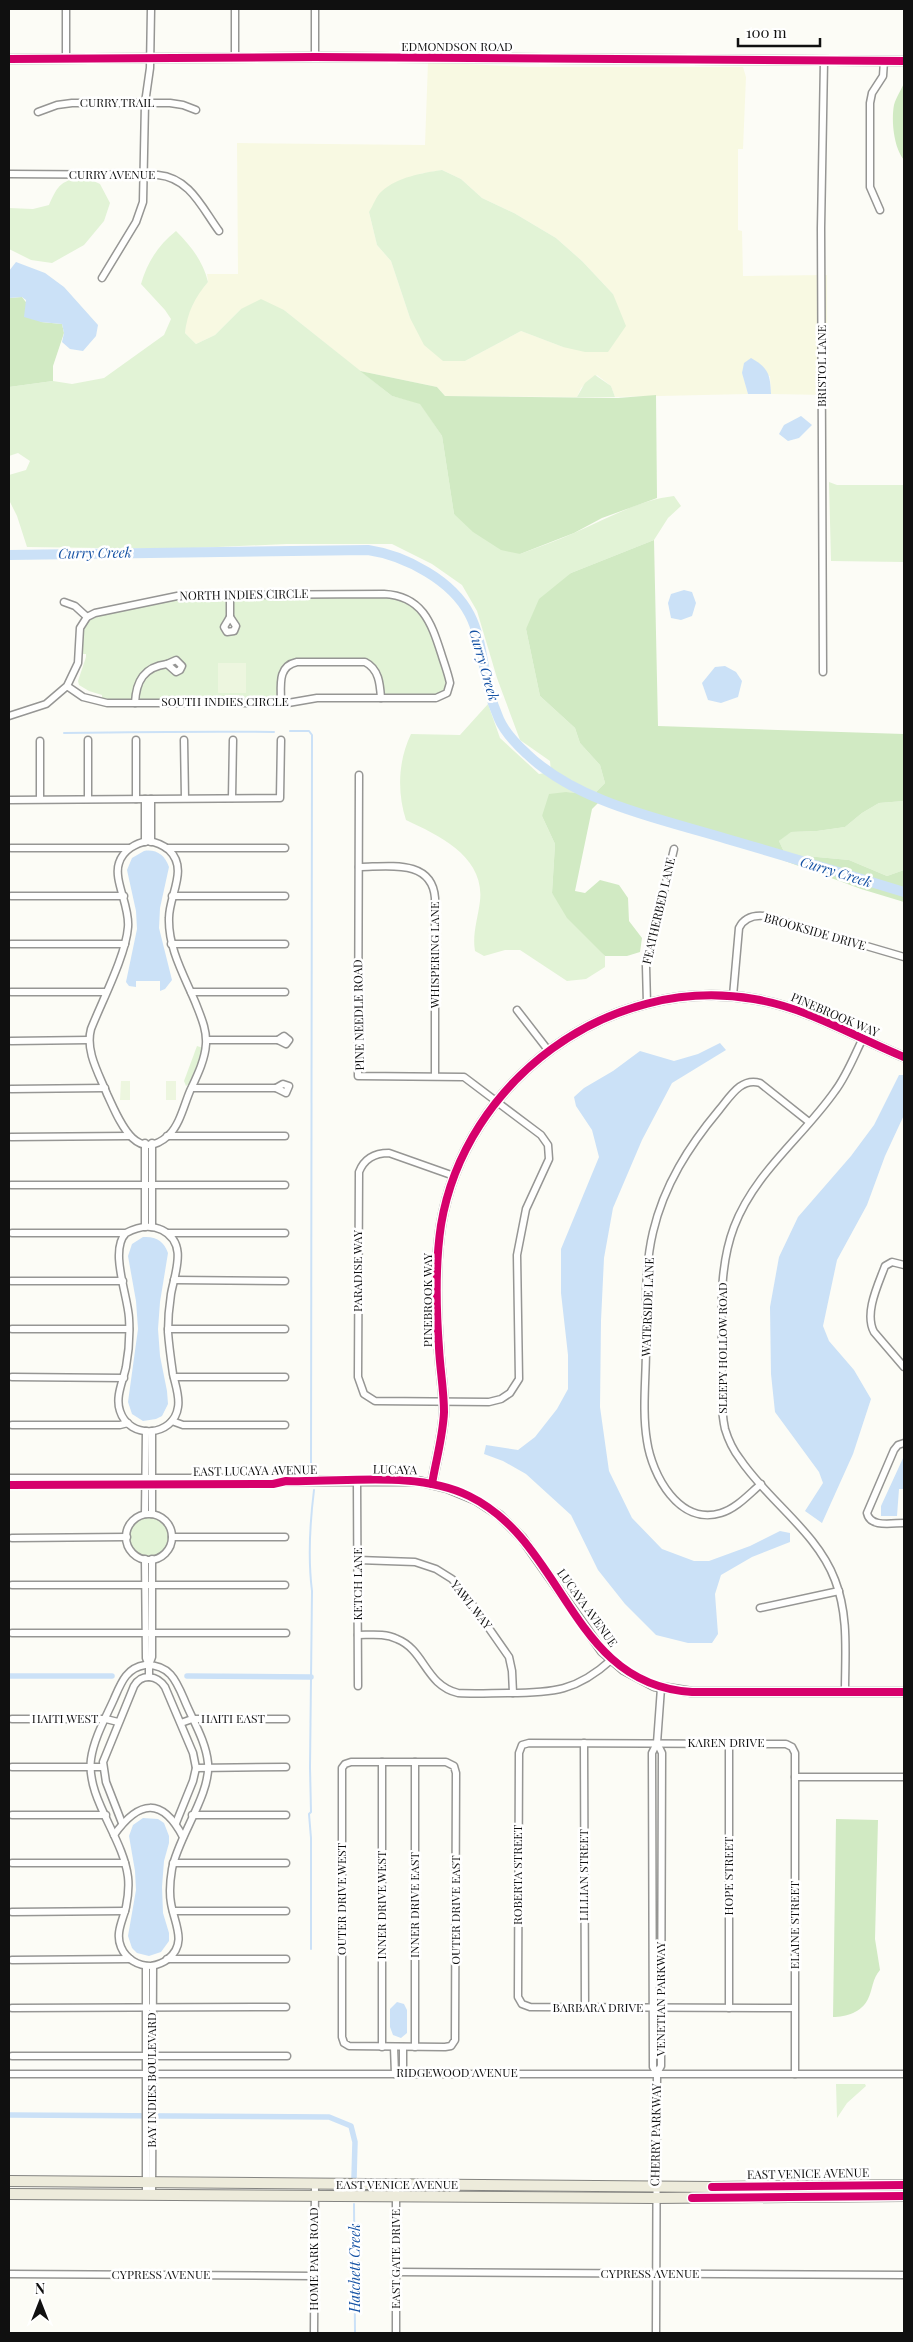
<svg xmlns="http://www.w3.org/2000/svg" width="913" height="2342" font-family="'Playfair Display',serif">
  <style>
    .farmland { fill: #f8f9e2; fill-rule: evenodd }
    .green { fill: #e2f3d6 }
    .forest { fill: #d1eac3 }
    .pitch { fill: #edf6df }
    .water { fill: #cbe1f7 }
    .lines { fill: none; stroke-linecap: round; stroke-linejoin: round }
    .stream { stroke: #cbe1f7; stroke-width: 2 }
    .canal { stroke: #cbe1f7; stroke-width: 5.5 }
    .river { stroke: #cbe1f7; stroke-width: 10 }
    .minor-casing { stroke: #969694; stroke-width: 9 }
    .tertiary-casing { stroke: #969694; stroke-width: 11 }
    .primary-casing { stroke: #848481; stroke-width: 12 }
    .minor { stroke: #fffffe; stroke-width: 6 }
    .tertiary { stroke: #fffffe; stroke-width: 9 }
    .primary { stroke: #edebdb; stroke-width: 10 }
    .cycleway-casing { stroke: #fff; stroke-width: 11 }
    .cycleway { stroke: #d6006c; stroke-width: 8 }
    .labels { text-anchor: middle; stroke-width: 5; stroke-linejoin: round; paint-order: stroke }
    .street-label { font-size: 12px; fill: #101010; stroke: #fff }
    .water-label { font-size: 14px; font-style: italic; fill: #1653a5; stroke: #fff }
  </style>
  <rect width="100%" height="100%" fill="#fcfcf6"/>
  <path class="farmland" d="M428,62L526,67H743L746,77L743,149H738V230L742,231L743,276L827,275V395L771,394L770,376L742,372L748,394L615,397L611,386L597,375L581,388L577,397L445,396L437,387L360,371L284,310L241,309L215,335L196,344L185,333L186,319L197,295L208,282L207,274H238L237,143L425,145ZM442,170L461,179L482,198L514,213L556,238L582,261L613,294L563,347L521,331L465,361L410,318L391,261L377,245L369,212L395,183L420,174Z"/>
  <g class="green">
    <path d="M442,170L461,179L482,198L514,213L556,238L582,261L613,294L626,326L608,352H585L563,347L521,331L465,361H443L424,345L410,318L391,261L377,245L369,212C373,206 376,196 382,191C398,177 422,173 442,170Z"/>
    <path d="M85,177L100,184L110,203L104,221L84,245L52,263L31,260L9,249V208L33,209L49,205C58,184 62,180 85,177Z"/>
    <path d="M176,231C191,246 203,261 208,282C195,297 187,313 185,333L196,344L215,335L241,309L261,299L284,310L392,396L420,403L442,436L454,514L520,554C538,547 556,541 574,533C607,519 638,500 674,496L681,506L668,518L654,540L571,573L526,629L540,696L575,728L580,743L600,765L605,783L594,794L566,792L542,816L555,844L552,893L605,956V967L586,979L567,981L520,950H505L484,956L475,951C472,934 478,918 480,901C485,857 440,836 406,820C397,792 398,761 411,734L460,735L488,704L500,738L539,774L551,772L550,761L520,740L497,678L477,611L462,585L432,564L392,544H287L172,549L27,547L17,516L9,500V475L26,470L30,461L18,453L9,456V387L53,381L72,384L104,378L164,335L171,319L165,310L141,284C147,263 158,245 176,231Z"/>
    <path d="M595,375L611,386L615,397H577L585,383Z"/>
    <path d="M829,482L837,485H904V562L831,561Z"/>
    <path d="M226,597L228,617L224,623L230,635L236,633L233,617L234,598L391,597C400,600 408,602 416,609C429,620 450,672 445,688L438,695H386L383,693L381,682L361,659H356L290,660L280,670L277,695L274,700H240L239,695H225L224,700L140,699C136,691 142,678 149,672C153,669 160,668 165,667L173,673L182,671L176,659C159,662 140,666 135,685C133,691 134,695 130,700H102V695L89,691L79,685L78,681L86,657V654H81L82,629L94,615L174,598Z"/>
    <path d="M904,801V870L887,876L849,860L785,854L779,841L790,832L817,831L845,827L862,813L879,803Z"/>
    <path d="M197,1046L203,1048L202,1053L189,1084L186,1086L184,1081Z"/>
    <circle cx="149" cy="1537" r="20"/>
    <path d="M836,2084H865L866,2086L847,2103L837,2118Z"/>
  </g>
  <g class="forest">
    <path d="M904,83V160C894,148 891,121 894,105C896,98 901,90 904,83Z"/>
    <path d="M22,297L41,322L62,324L64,333L53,366V381L9,387V298Z"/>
    <path d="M360,371L437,387L445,396L618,398L656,395L657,498L602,518L574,533L520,554L501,550L473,532L454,514L442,436L420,404L392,396Z"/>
    <path d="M654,540L658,726L904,734V801L879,803L862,813L845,827L817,831L791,832L779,841L785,854L849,860L887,876L904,870V902L861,889L747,847L598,803L592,809L575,891L585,893L600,880L619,885L628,898L629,921L642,938L640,952L627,956H605L567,918L552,893L555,844L542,816L549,794L566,792L594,794L605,783L600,765L580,743L575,728L540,696L526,629L539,599L571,573Z"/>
    <path d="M836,1819L878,1820L875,1939L880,1970C872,1979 873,1989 868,1999C862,2012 846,2017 833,2017Z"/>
  </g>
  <g class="pitch">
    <rect x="218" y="663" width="28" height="30"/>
    <path d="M121,1081H130V1100H120Z"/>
    <rect x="166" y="1081" width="10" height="19"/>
  </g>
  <g class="water">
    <path d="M16,262L45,273L64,287L98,325L96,336L83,351L70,349L62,342L64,333L62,324L41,322L24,317L26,300L22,297L9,298V271Z"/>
    <path d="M751,358C769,368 770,375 771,394H748L742,373L744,363Z"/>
    <path d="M801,416L812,425L799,438L788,441L779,434L784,425Z"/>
    <path d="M684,590L692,592L696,603L692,616L681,620L671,618L668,603L671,594Z"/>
    <path d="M725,666L736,672L742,681L738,697L721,703L708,700L702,683L715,667Z"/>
    <path d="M144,851C156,849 165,855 169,867L160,908L159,928L172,980L165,989L160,991V981H136V987L129,986L126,982L137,929L136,911L127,870L132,858Z"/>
    <path d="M720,1043L726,1050L672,1083L642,1140L613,1208L604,1258L601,1321L600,1407L609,1471L632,1518L662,1549L694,1561H709L750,1546L780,1531L790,1533V1542L752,1557L721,1575L715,1594L718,1634L712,1643H688L656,1635L625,1604L598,1570L571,1515L526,1474L503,1461L484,1454L486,1445L518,1450L535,1437L557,1409L568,1389V1355L561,1293V1249L599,1157L592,1130L576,1106L574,1097L584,1088L613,1071L640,1051L674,1061L698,1054Z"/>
    <path d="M899,1075H904V1115L885,1156L867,1205L837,1260L823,1326L829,1341L854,1370L871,1399L853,1454L822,1523L805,1511L823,1483L819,1472L775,1412L771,1374L770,1307L779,1257L798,1217L851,1156L874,1125Z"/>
    <path d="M143,1237C156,1236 164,1241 168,1253L160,1302L158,1329L160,1356L167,1391L168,1404L162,1416L156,1419L143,1421L132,1414L128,1402L138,1329L136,1301L128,1256L132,1244Z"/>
    <path d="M904,1456V1489H899L897,1516H881V1506Z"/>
    <path d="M143,1818L158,1819L164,1823L169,1836V1843L164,1861L162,1887L163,1913L169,1933V1941L161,1952L149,1956L137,1953L132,1948L128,1936L136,1890L135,1871L129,1836L133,1825Z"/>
    <path d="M397,2002L404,2004L407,2010V2033L401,2038L393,2035L390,2027V2009Z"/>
  </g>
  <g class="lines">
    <g class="stream">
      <path d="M290,731H309L312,735L311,1475"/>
      <path d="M64,733C134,732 204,731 274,732"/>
      <path d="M311,1949V1838L309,1814L311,1812L310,1767L312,1591C308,1559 310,1522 314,1490"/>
      <path d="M354,2204L355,2333"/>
    </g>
    <g class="canal">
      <path d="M9,1676H112"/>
      <path d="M187,1676L311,1677"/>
      <path d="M9,2115L329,2117L351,2126L355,2142L354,2178"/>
    </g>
    <path class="river" d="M9,555L368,550C389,553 409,561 427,572C495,613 472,659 499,719C505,733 516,744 527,754C578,803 661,819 727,839C786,856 845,874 904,892"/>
    <defs>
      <g id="minor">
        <path d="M235,9V58"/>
        <path d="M315,57V9"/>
        <path d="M66,59V9"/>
        <path d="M38,112L57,105L72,103H170L183,105L196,110"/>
        <path d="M9,174L158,175C190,178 202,208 219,231"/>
        <path d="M880,210L870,187V103L872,93L883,76L884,61"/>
        <path d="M102,278L136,222L143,202L145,103L150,68L151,9"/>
        <path d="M230,594V617"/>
        <path d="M64,602L75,606L87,617"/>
        <path d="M230,617L236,626L234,631L227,632L224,627Z"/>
        <path d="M176,660L182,666L180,670L176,672L167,664Z"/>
        <path d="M823,672L821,228L824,61"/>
        <path d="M135,703C136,681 144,667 167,664"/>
        <path d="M281,703C281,686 277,666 297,662H365C379,669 380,684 381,698"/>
        <path d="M9,716L46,704L67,686L78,663L80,628L87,617L95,613L182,595L384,594C422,596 431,622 441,653C444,663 448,673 450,683L447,693L436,698H317L288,703H107L83,697L67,686"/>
        <path d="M88,740V799"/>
        <path d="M136,740V799"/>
        <path d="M184,740L185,798"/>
        <path d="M359,775L358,1076L464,1077L541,1135L548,1145L549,1159L526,1209L517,1255L519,1379L510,1393L501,1399L489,1402L375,1401L364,1394L358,1377L359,1172C364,1159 375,1153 389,1153L454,1176"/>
        <path d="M40,798V741"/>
        <path d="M232,798L233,740"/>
        <path d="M145,799V842"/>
        <path d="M151,799V842"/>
        <path d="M9,800L280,798L281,740"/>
        <path d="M148,841C156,842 163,845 169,850C189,869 169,895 169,918C168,949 185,977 196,1004C201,1017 207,1030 206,1044C205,1060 197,1076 190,1091C184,1105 180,1124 169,1135C135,1166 118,1117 107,1094C99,1074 85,1051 91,1029C102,1001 126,955 128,927C130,906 113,880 119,863C123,850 136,843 148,841Z"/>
        <path d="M11,848H129"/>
        <path d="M167,848H285"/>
        <path d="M359,867C387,867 432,858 435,898V1075"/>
        <path d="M11,896H124"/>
        <path d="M172,896H285"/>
        <path d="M11,944H125"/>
        <path d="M171,944H285"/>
        <path d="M11,992H105"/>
        <path d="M191,992H285"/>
        <path d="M733,996L739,928C744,918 753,915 764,916L904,957"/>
        <path d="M647,1004L646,966L674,849"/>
        <path d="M517,1010L548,1050"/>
        <path d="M284,1036L289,1040L286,1044L278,1040Z"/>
        <path d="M207,1040H278"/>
        <path d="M11,1041L89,1040"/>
        <path d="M283,1084L289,1086L286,1093L276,1088Z"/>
        <path d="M192,1088H276"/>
        <path d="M11,1089L105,1088"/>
        <path d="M167,1136H285"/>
        <path d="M11,1137L129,1136"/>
        <path d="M145,1143V1227"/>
        <path d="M11,1185H285"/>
        <path d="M152,1227V1143"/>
        <path d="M12,1233H126C137,1227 150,1224 162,1230C188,1243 175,1272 171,1294C169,1307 168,1320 168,1332C169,1346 171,1360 173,1374C175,1384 180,1396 178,1407C174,1437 129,1440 120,1411C115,1397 123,1381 126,1367C129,1351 130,1334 129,1318C128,1296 109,1250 126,1233"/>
        <path d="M168,1233H285"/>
        <path d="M904,1265L892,1262L885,1266C878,1285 864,1313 874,1332L904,1367"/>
        <path d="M174,1280L285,1281"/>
        <path d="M11,1281H123"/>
        <path d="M12,1329H129"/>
        <path d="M168,1329H285"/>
        <path d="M12,1377L124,1378"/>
        <path d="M174,1377H285"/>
        <path d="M172,1421L183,1425H285"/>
        <path d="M12,1425H120L128,1423"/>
        <path d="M904,1443L898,1445L894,1450L867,1513C870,1528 892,1523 904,1523"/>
        <path d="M9,1478H269L286,1481"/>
        <path d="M357,1481L358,1686"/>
        <path d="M761,1484C749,1494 737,1508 721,1513C679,1526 652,1475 647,1441C642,1411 646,1379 646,1349C646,1310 644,1270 653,1232C664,1185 689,1146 719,1110C730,1097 741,1077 760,1083L809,1122"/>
        <path d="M9,1485L273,1484L286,1481"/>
        <path d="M145,1514L146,1431"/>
        <path d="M152,1514V1431"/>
        <circle cx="149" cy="1537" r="23"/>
        <path d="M172,1537H285"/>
        <path d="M12,1538L127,1537"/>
        <path d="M145,1559L146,1658L149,1665"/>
        <path d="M358,1560L415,1562L436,1569L452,1579L465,1594L509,1657L512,1671L513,1693"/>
        <path d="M12,1585H285"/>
        <path d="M760,1608L839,1591"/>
        <path d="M12,1633H286"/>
        <path d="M358,1635C371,1635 385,1633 397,1639C425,1650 425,1685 458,1693C475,1694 492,1693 508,1693C553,1693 577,1691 611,1660"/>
        <path d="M145,1665C169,1664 176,1680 184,1699C192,1719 206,1741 208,1763C211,1794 178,1837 172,1869C170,1881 169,1892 171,1903C174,1923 188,1943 168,1959C163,1963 157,1965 151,1966C138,1966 126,1959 121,1947C115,1933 123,1920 126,1907C128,1897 129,1886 128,1877C123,1837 86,1798 91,1759C94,1738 106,1717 114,1699C121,1683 126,1668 145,1665Z"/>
        <path d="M149,1677V1665L152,1657V1559"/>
        <path d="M845,1692C845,1654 849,1616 835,1580C817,1532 768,1501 740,1459C733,1450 728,1439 725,1429C720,1407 722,1383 722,1361C722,1316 718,1269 734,1227C755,1172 802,1138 835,1091C847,1075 854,1056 863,1038"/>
        <path d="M12,1719H106L118,1722"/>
        <path d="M181,1723L192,1719H286"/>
        <path d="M584,1743L585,2007"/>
        <path d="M729,1743V2008"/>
        <path d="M382,1762V2047"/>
        <path d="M415,1762V2047"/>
        <path d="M446,1762L454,1766L456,1773L455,2040L451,2046L445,2047L349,2046L344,2043L342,2037V1768L345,1764L351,1762Z"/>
        <path d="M12,1767H103"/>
        <path d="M196,1768L286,1767"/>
        <path d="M795,1777H904"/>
        <path d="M12,1815H106"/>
        <path d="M192,1815H286"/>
        <path d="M122,1823L106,1782L103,1762L134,1686C142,1673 157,1675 165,1687L193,1753L196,1768L193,1781L176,1823"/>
        <path d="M114,1835C139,1800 162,1797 183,1837"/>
        <path d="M12,1863H125"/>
        <path d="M173,1863H286"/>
        <path d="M173,1911H286"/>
        <path d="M12,1912L125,1911"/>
        <path d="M167,1959H286"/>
        <path d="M12,1960L130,1959"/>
        <path d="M12,2008L286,2007"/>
        <path d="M794,2008L530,2007L522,2004L518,1997L519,1753L522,1745L529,1743L786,1744L792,1747L795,1753V2074"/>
        <path d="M394,2047L395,2074"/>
        <path d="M403,2047V2074"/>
        <path d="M12,2056H287"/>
        <path d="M657,2073L653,2067L652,1753L657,1743L661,1688"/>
        <path d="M9,2074H904"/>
        <path d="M146,2195V1966"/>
        <path d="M152,2195L153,1966"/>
        <path d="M396,2272L904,2275"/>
        <path d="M9,2274L314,2276"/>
        <path d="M314,2333L315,2184"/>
        <path d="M396,2333V2185"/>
        <path d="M656,2333L657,2073L661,2066L662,1753L657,1743"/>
      </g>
      <g id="tertiary">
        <path d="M9,59L315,57L904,61"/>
        <path d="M286,1481H418L447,1488L476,1500L499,1515L522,1538L602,1651L624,1670L654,1686L692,1692H904"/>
        <path d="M432,1484C436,1460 443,1436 444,1412C444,1391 440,1369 439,1348C436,1308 435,1265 441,1225C465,1081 609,974 754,999C808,1008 853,1036 904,1057"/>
      </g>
      <g id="primary">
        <path d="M9,2181L712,2187L904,2185"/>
        <path d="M9,2194L655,2198L904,2196"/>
      </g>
    </defs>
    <use href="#minor" class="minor-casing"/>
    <use href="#tertiary" class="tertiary-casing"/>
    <use href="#primary" class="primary-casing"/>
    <use href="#minor" class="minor"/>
    <use href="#tertiary" class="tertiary"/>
    <use href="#primary" class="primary"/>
    <defs>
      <g id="cycleway">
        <path d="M9,59L315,57L904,61"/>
        <path d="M432,1484C436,1460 443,1436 444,1412C444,1391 440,1369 439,1348C436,1308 435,1265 441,1225C465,1081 609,974 754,999C808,1008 853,1036 904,1057"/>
        <path d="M9,1485L273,1484L286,1481C344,1483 416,1470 469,1496C566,1543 570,1685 692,1692H904"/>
        <path d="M712,2187L904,2185"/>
        <path d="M692,2198L904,2196"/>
      </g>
    </defs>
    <use href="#cycleway" class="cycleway-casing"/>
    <use href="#cycleway" class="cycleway"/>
  </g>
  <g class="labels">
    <g class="street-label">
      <text x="457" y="51">EDMONDSON ROAD</text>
      <text x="117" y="107">CURRY TRAIL</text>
      <text x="112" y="179">CURRY AVENUE</text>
      <text transform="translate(822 366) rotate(-90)" y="4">BRISTOL LANE</text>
      <text transform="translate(244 595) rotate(-1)" y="4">NORTH INDIES CIRCLE</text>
      <text x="225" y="706">SOUTH INDIES CIRCLE</text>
      <text transform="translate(659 911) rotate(-77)" y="4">FEATHERBED LANE</text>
      <text transform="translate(815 932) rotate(16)" y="4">BROOKSIDE DRIVE</text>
      <text transform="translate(435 955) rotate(-90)" y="4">WHISPERING LANE</text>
      <text transform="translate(359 1015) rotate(-91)" y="4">PINE NEEDLE ROAD</text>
      <text transform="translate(835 1015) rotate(23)" y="4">PINEBROOK WAY</text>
      <text transform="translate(358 1271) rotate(-90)" y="4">PARADISE WAY</text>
      <text transform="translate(428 1300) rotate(-90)" y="4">PINEBROOK WAY</text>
      <text transform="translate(648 1307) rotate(-88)" y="4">WATERSIDE LANE</text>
      <text transform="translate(723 1348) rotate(-90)" y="4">SLEEPY HOLLOW ROAD</text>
      <text transform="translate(395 1470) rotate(1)" y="4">LUCAYA</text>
      <text transform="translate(255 1471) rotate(-1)" y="4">EAST LUCAYA AVENUE</text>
      <text transform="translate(358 1584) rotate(-90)" y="4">KETCH LANE</text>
      <text transform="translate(471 1605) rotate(52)" y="4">YAWL WAY</text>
      <text transform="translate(587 1608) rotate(54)" y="4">LUCAYA AVENUE</text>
      <text x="65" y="1723">HAITI WEST</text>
      <text x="233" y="1723">HAITI EAST</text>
      <text x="726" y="1747">KAREN DRIVE</text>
      <text transform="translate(518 1875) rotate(-90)" y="4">ROBERTA STREET</text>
      <text transform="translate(584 1875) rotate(-90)" y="4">LILLIAN STREET</text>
      <text transform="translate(729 1876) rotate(-90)" y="4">HOPE STREET</text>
      <text transform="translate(342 1899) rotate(-90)" y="4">OUTER DRIVE WEST</text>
      <text transform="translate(382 1905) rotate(-90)" y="4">INNER DRIVE WEST</text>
      <text transform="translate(415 1905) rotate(-90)" y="4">INNER DRIVE EAST</text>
      <text transform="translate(456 1910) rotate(-90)" y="4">OUTER DRIVE EAST</text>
      <text transform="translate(795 1925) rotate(-90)" y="4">ELAINE STREET</text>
      <text transform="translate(661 1999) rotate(-90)" y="4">VENETIAN PARKWAY</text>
      <text x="598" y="2012">BARBARA DRIVE</text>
      <text x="457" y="2077">RIDGEWOOD AVENUE</text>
      <text transform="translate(152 2080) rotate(-90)" y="4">BAY INDIES BOULEVARD</text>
      <text transform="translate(656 2135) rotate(-89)" y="4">CHERRY PARKWAY</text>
      <text transform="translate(808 2174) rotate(-1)" y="4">EAST VENICE AVENUE</text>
      <text x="397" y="2189">EAST VENICE AVENUE</text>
      <text transform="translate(314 2259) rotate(-90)" y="4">HOME PARK ROAD</text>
      <text transform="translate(396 2259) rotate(-90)" y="4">EAST GATE DRIVE</text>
      <text x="650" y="2278">CYPRESS AVENUE</text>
      <text x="161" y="2279">CYPRESS AVENUE</text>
    </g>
    <g class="water-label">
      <text transform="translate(95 553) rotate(-1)" y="5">Curry Creek</text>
      <text transform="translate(484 665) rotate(74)" y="5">Curry Creek</text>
      <text transform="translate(836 872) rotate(17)" y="5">Curry Creek</text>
      <text transform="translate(355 2268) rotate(-90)" y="5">Hatchett Creek</text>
    </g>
  </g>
  <rect width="913" height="2342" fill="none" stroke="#101010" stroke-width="20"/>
  <g transform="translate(40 2302)" stroke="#ffffff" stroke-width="4" paint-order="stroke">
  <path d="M0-4L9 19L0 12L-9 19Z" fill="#101010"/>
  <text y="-8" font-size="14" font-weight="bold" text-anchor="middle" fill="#101010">N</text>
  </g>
  <path d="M738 38v8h82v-8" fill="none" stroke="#101010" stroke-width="2.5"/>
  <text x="746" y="38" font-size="15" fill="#101010" stroke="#ffffff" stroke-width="4" paint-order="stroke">100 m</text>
</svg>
